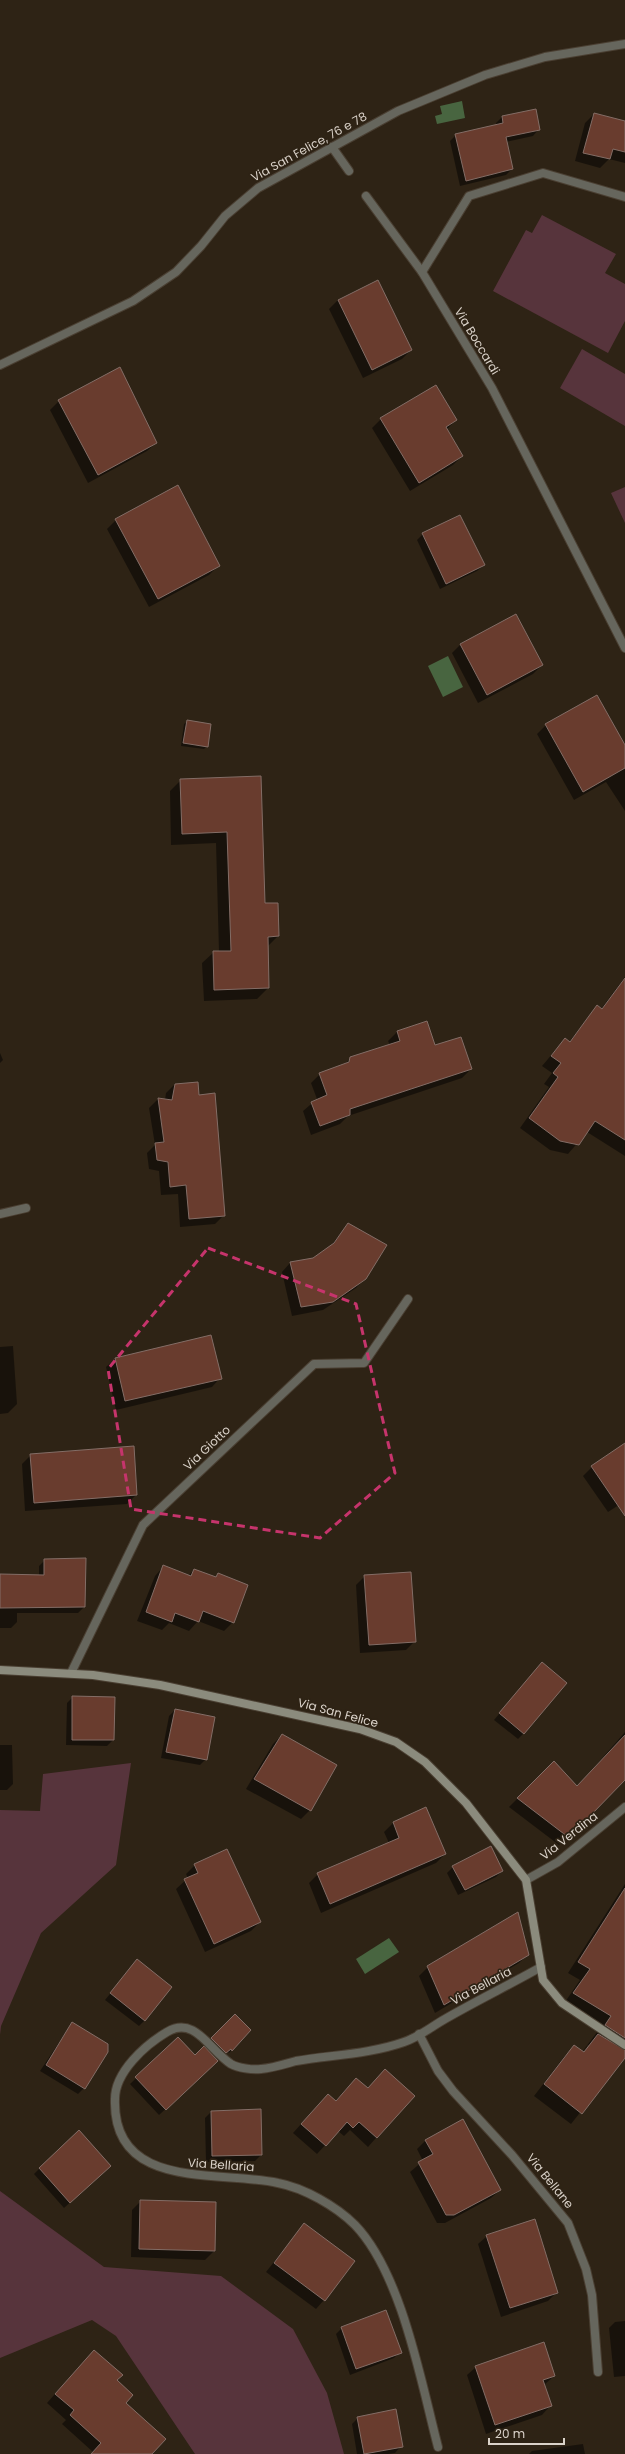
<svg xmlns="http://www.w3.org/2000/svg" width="625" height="2454" font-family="Poppins,sans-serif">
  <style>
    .green { fill: #57343c }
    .water { fill: #486540 }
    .shadow { fill: #0007; fill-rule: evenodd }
    .building { fill: #693c2e; stroke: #836d66 }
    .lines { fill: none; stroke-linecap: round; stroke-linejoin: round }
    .street-casing { stroke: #4a3f32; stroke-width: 10 }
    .secondary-casing { stroke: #4a3f32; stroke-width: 10 }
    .street { stroke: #66665d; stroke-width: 8 }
    .secondary { stroke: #8b8b7d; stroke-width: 8 }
    .marked { fill: none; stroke: #c6346c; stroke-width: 3; stroke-dasharray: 8 5; stroke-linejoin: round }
    .labels { text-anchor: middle; stroke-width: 3.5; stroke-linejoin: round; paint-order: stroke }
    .street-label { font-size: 12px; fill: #dad2c9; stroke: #2e2315 }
  </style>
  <rect width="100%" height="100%" fill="#2e2315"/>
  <g class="green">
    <path d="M542,215L616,254L605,273L625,284V321L608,353L493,291L526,230L532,233Z"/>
    <path d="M582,349L625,374V426L560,388Z"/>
    <path d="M625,487V523L611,493Z"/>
    <path d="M131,1763L116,1865L41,1933L1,2026L0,2035V1810L40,1811L43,1774Z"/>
    <path d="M0,2191L104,2267L221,2276L293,2329L327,2393L344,2454H195L116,2336L92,2320L0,2358Z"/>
  </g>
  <g class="water">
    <path d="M462,101L465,118L437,124L435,116L442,114L440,106Z"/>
    <path d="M448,656L463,687L443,697L428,666Z"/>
    <path d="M389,1938L399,1952L365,1974L356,1959Z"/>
  </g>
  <g class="shadow">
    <path d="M594,114L625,122V163L609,159L600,168L575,161L585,123Z"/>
    <path d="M502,117L539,129L533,136L506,142L512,169L506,175L460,186L450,141L456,135L497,126L496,123Z"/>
    <path d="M378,281L411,350L402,359L363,378L329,309L338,300Z"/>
    <path d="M120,368L156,443L147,451L88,483L50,410L59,401Z"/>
    <path d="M381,419L456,420L447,429L462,456L453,465L410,491L372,428Z"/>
    <path d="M116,520L218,566L209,575L149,607L107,529Z"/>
    <path d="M423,534L484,565L477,571L440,589L417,540Z"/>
    <path d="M460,645L542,665L533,674L478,703L452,653Z"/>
    <path d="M187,722L207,746L204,749L181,746L184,724Z"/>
    <path d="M546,725L625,747V811L606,782L574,800L537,734Z"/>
    <path d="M260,777L264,904L278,936L267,947L268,988L257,999L204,1001L202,963L214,952H219L216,843L171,845L170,791L181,780Z"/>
    <path d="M625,977V1156L587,1132L568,1154L550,1150L520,1128L549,1087L544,1084L552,1073L542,1066L565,1039L569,1042L597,1006L601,1009Z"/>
    <path d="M426,1022L434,1047L471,1069L462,1078L348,1116L340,1124L311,1135L303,1111L317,1099L311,1083L320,1074L344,1065L351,1058L390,1045L388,1041L397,1032Z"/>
    <path d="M0,1053L3,1060L0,1063Z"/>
    <path d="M175,1084L198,1096L224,1215L215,1224L180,1227L178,1194L161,1195L159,1171L149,1169L147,1153L155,1145L149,1108L158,1099L165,1100L166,1093Z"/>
    <path d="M348,1224L365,1278L356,1288L323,1310L292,1316L282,1272L290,1263L313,1259L329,1248Z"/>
    <path d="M210,1336L220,1378L212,1387L116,1410L106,1367L115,1359Z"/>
    <path d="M13,1346L17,1404L8,1413L0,1414V1347Z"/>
    <path d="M625,1445V1501L608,1512L583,1476L592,1467Z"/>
    <path d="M31,1455L136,1495L127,1504L25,1511L22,1464Z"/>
    <path d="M45,1560L84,1607L78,1613H17V1622L11,1628H0V1575L39,1576V1566Z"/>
    <path d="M163,1567L188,1576L194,1570L214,1578L218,1575L233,1622L224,1631L198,1621L189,1631L169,1623L162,1630L137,1621L155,1576Z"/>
    <path d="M365,1576L415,1641L406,1650L360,1653L356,1585Z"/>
    <path d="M536,1670L524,1733L518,1739L494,1720Z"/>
    <path d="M73,1697L113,1740L107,1746L66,1745L67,1703Z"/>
    <path d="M175,1710L206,1759L200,1765L161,1758L169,1716Z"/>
    <path d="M625,1732V1778L589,1815V1819L559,1845L509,1807L554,1762L577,1787Z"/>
    <path d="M282,1735L310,1810L301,1819L246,1789L273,1744Z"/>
    <path d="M0,1745H12L13,1784L7,1790H0Z"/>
    <path d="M426,1808L445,1854L436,1863L321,1913L309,1883L318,1874L389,1843L384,1832L393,1823Z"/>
    <path d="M195,1865L260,1922L251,1931L205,1952L176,1889L188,1878L186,1874Z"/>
    <path d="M453,1867L502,1871L496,1877L458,1895L447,1873Z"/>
    <path d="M625,1884V2056L571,2124L534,2096L564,2057L574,2046L582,2052L601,2027L563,2005L580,1980L568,1973ZM588,2045H590L581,2057L580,2056Z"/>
    <path d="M528,1954L519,1963L435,2013L419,1976L428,1967Z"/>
    <path d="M137,1961L145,2020L139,2026L105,2000Z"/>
    <path d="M235,2016L250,2030L229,2053L227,2051L223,2055L209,2042Z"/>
    <path d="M72,2023L84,2088L78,2094L40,2071Z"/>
    <path d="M178,2038L195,2056L211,2067L159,2115L130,2084Z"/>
    <path d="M347,2088L413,2096L368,2147L350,2130L344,2136L338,2131L317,2154L293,2133L319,2104L335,2101Z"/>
    <path d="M211,2112L261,2155L255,2161L206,2162L205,2118Z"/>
    <path d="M426,2140L500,2190L491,2198L445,2223H437L410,2172L423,2161L417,2149Z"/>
    <path d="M110,2166L64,2208L34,2174L40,2168Z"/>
    <path d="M141,2201L214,2251L205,2260L131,2257L132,2210Z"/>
    <path d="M304,2224L324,2300L316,2309L266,2272Z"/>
    <path d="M487,2236L557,2292L548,2301L501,2317L478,2244Z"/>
    <path d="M625,2321V2376L614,2377L609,2328L615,2322Z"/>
    <path d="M342,2328L400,2352L394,2358L350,2375L336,2334Z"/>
    <path d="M85,2360L116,2380L124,2403L151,2454H91L93,2452L62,2424L66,2420L47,2403Z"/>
    <path d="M476,2367L554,2376L543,2386L550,2406L542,2415L486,2434L467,2375Z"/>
    <path d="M358,2418L401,2446L395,2453L388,2454H357L352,2424Z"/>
    <path d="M583,2444L585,2454H529L532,2451Z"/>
  </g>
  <g class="building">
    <path d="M536,109L540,130L506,137L513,169L466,181L455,134L503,123L502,116Z"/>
    <path d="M594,113L625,121V152L613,149L610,159L583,153Z"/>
    <path d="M378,280L412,350L372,370L338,300Z"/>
    <path d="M120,367L157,443L98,475L58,400Z"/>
    <path d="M436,385L457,420L446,427L463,456L419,483L380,418Z"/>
    <path d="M178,485L220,566L158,599L115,519Z"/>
    <path d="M460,515L485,565L446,584L422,533Z"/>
    <path d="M516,614L543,665L487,695L460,644Z"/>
    <path d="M597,695L625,745V768L583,792L545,724Z"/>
    <path d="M187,720L211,724L208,747L183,743Z"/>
    <path d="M261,776L265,903H278L279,936L268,937L269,988L214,990L213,951H231L227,832L182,834L180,779Z"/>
    <path d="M625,978V1140L595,1121L579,1145L560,1141L529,1118L558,1077L553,1073L561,1063L551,1056L565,1038L570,1042L597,1005L602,1009Z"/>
    <path d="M427,1021L435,1045L461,1037L472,1069L350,1109V1115L320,1126L311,1102L327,1095L319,1073L349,1062L350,1057L400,1041L397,1031Z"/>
    <path d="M198,1082L199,1095L215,1093L225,1216L189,1219L186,1185L170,1187L168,1162L157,1160L155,1143L164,1142L158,1098L172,1100L175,1084Z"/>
    <path d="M348,1223L387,1245L366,1279L333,1302L301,1307L290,1262L313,1258L334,1243Z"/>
    <path d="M211,1335L222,1379L125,1401L115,1358Z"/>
    <path d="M625,1443V1516L591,1466Z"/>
    <path d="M134,1446L137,1495L34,1503L30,1454Z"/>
    <path d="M86,1558L85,1607L0,1608V1574L44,1575V1559Z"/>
    <path d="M163,1565L191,1576L194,1569L216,1577L218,1573L248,1585L234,1623L203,1611L199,1622L175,1613L172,1622L146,1612Z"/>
    <path d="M411,1572L416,1642L369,1645L364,1575Z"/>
    <path d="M542,1662L567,1683L524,1734L499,1713Z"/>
    <path d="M72,1696L115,1697L114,1740H72Z"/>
    <path d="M175,1709L215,1717L207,1760L166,1752Z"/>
    <path d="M282,1734L337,1765L311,1811L254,1779Z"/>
    <path d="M625,1735V1780L590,1816V1819L568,1837L517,1798L554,1761L577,1786Z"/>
    <path d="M426,1807L446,1854L330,1904L317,1873L399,1838L393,1822Z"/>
    <path d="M491,1846L503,1871L465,1890L452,1866Z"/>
    <path d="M227,1849L261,1922L214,1944L184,1879L198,1873L194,1864Z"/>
    <path d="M625,1888V2038L605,2025L611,2016L573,1993L590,1969L578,1962Z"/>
    <path d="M518,1912L529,1955L444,2005L427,1966Z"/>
    <path d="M137,1959L172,1987L145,2021L110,1993Z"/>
    <path d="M235,2014L251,2030L232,2051L231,2049L226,2053L211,2038Z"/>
    <path d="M72,2022L108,2044V2052L85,2089L46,2065Z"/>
    <path d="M598,2034L625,2050V2058L582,2114L544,2084L574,2045L584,2052Z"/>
    <path d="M178,2037L195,2055L204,2046L218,2061L166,2110L135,2077Z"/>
    <path d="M385,2069L415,2096L377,2138L359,2122L353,2128L347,2122L326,2146L301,2124L328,2094L336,2101L356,2078L368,2088Z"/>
    <path d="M261,2109L262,2155L212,2156L211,2111Z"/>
    <path d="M463,2119L501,2190L454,2215H446L418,2162L433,2154L425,2140Z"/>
    <path d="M79,2130L111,2166L70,2203L39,2168Z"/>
    <path d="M140,2200L216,2202L215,2251L139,2249Z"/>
    <path d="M535,2219L558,2293L510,2308L486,2235Z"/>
    <path d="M304,2223L355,2261L325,2301L274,2263Z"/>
    <path d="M386,2310L402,2353L356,2369L341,2327Z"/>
    <path d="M544,2342L555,2376L543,2380L552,2406L495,2425L475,2366Z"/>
    <path d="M94,2350L123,2375L117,2380L133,2395L126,2403L166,2439L152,2454H91L101,2443L70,2415L74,2410L55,2394Z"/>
    <path d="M396,2409L403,2447L364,2454L357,2417Z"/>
  </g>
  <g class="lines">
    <defs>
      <g id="street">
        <path d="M332,147L349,171"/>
        <path d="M366,196L422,272"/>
        <path d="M625,197L543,173L469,196L422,272L492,388L625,648"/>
        <path d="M0,365L133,301L176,272L201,246L225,216L258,188L398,111L485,75L545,57L625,44"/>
        <path d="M0,1214L26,1208"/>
        <path d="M71,1673L143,1525L314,1364L364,1363L408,1299"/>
        <path d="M526,1880L558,1862L625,1807"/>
        <path d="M419,2034L438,2071L453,2091L512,2155L568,2223L586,2269L592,2295L598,2372"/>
        <path d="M438,2447C421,2382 402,2274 355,2225C336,2206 304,2188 278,2183C218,2170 112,2191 115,2099C115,2072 145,2045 167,2032C195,2015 210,2051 231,2064C238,2068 252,2070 261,2069C273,2068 285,2064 296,2061C332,2055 370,2054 404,2042C419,2037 431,2027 445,2019C476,2001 509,1985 541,1967"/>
      </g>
      <path id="secondary" d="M0,1670L93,1675L160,1685L360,1729L396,1742L425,1762L466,1803L526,1880L543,1980L562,2003L625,2045"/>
    </defs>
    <use href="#street" class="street-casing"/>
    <use href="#secondary" class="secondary-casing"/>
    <use href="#street" class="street"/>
    <use href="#secondary" class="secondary"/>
  </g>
  <path class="marked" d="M208,1248L356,1304L395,1473L320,1538L131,1509L108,1369Z"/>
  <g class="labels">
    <g class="street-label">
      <text transform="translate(309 147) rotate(-29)" y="4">Via San Felice, 76 e 78</text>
      <text transform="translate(477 341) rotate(59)" y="4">Via Boccardi</text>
      <text transform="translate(207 1448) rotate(-43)" y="4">Via Giotto</text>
      <text transform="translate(338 1713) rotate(15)" y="4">Via San Felice</text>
      <text transform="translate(569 1836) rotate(-38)" y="4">Via Verdina</text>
      <text transform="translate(481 1986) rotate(-28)" y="4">Via Bellaria</text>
      <text transform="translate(221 2165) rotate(4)" y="4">Via Bellaria</text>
      <text transform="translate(550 2181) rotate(51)" y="4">Via Bellane</text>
    </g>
  </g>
  <path d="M489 2438v6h75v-6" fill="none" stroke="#dad2c9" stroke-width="2"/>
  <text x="495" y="2438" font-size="12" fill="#dad2c9" stroke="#2e2315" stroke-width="3" paint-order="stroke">20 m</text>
</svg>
